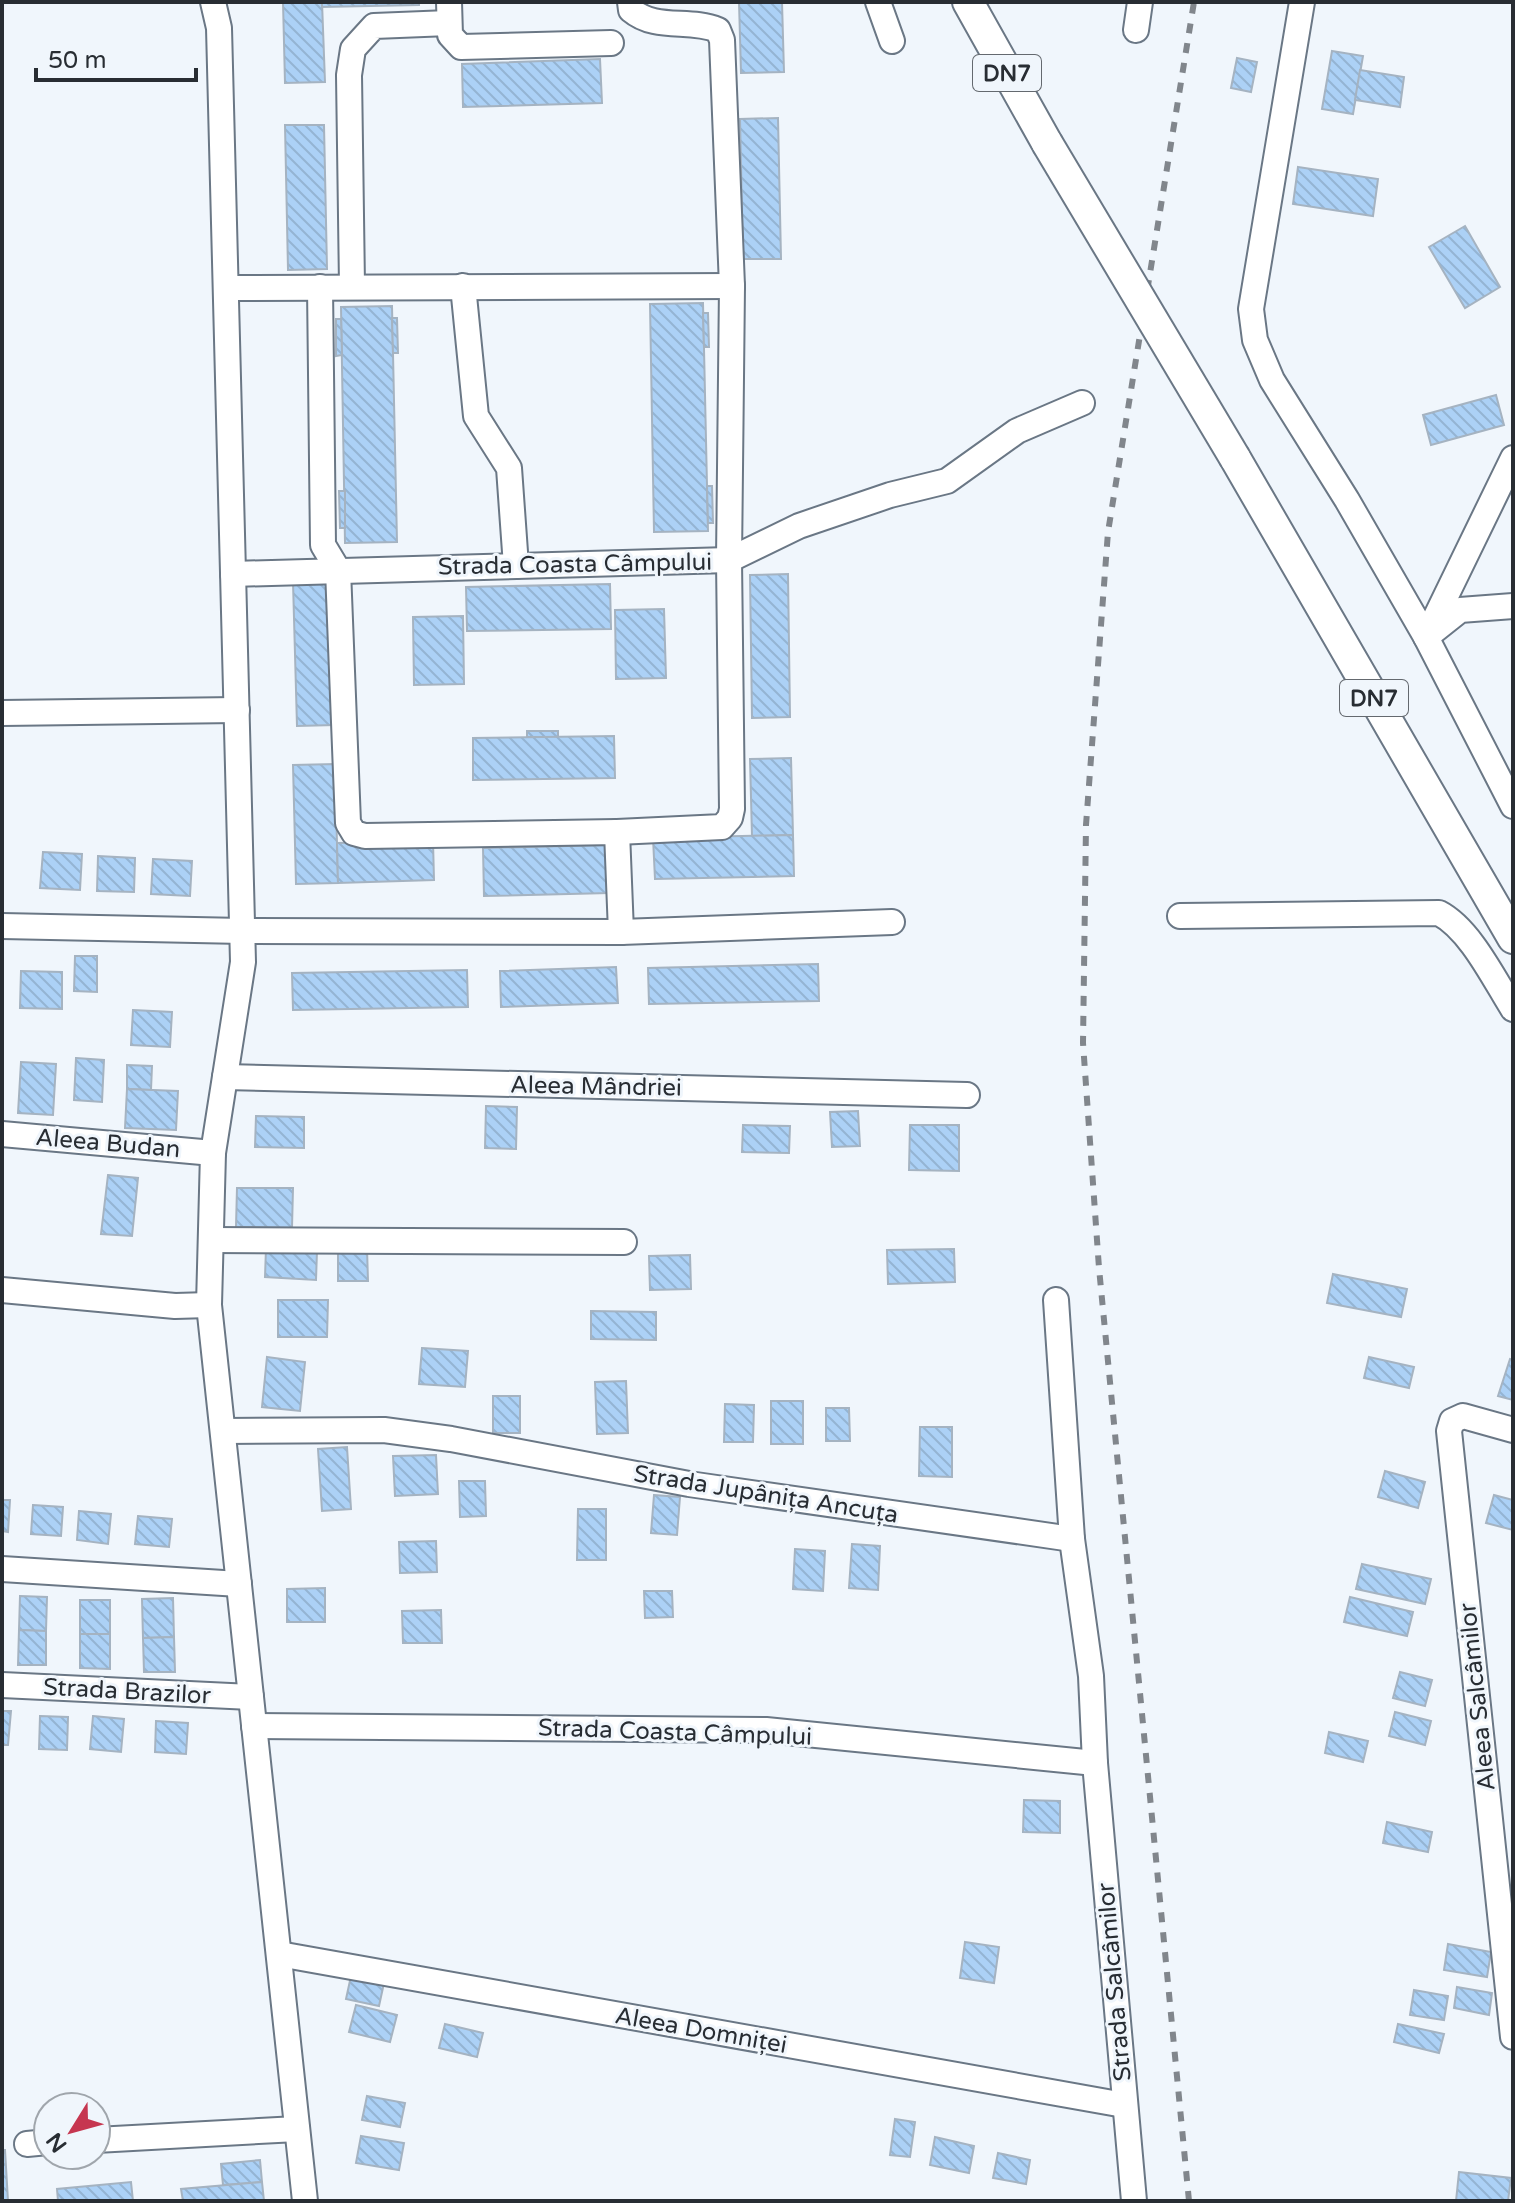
<svg xmlns="http://www.w3.org/2000/svg" width="1515" height="2203" font-family="'Varela Round',sans-serif">
  <style>
    .building { fill: url(#building-back-hatch); stroke: #a5b3c1; stroke-width: 2 }
    .lines { fill: none; stroke-linecap: round; stroke-linejoin: round }
    .minor-casing { stroke: #6a7785; stroke-width: 28 }
    .major-casing { stroke: #6a7785; stroke-width: 34 }
    .minor { stroke: #fff; stroke-width: 24 }
    .major { stroke: #fff; stroke-width: 30 }
    .rail { stroke: #81868c; stroke-width: 6; stroke-dasharray: 10 10; stroke-linecap: butt }
    .major-bridge-casing { stroke: #6a7785; stroke-width: 34; stroke-linecap: butt }
    .major-bridge { stroke: #fff; stroke-width: 30 }
    .labels { text-anchor: middle; stroke-width: 6; stroke-linejoin: round; paint-order: stroke }
    .shield { fill: #f0f6fc; stroke: #64696f; stroke-width: 2 }
    .shield-label { font-size: 22px; font-weight: bold; fill: #282d33 }
    .street-label { font-size: 24px; fill: #282d33; stroke: #f0f6fc }
  </style>
  <defs>
    <pattern id="building-back-hatch" width="6" height="6" patternUnits="userSpaceOnUse" patternTransform="scale(2)"><rect width="6" height="6" fill="#acd1f6"/><path d="M-1 5l2 2M0 0l6 6M5-1l2 2" fill="none" stroke="#94b4d3"/></pattern>
  </defs>
  <rect width="100%" height="100%" fill="#f0f6fc"/>
  <g class="building">
    <path d="M283,2H322L325,82L285,83Z"/>
    <path d="M322,2H419V5L322,7Z"/>
    <path d="M739,2H782L784,72L741,73Z"/>
    <path d="M1332,51L1363,56L1353,114L1322,109Z"/>
    <path d="M1237,58L1257,62L1251,92L1231,88Z"/>
    <path d="M600,59L602,103L463,107L462,64Z"/>
    <path d="M1360,70L1404,77L1400,107L1355,100Z"/>
    <path d="M778,118L781,259H743L740,119Z"/>
    <path d="M285,125H324L327,269L288,270Z"/>
    <path d="M1298,167L1378,179L1373,216L1293,204Z"/>
    <path d="M1465,226L1500,287L1465,308L1429,247Z"/>
    <path d="M703,303L708,531L654,532L650,304Z"/>
    <path d="M392,306L397,542L345,543L341,307Z"/>
    <path d="M703,313H708L709,347H704Z"/>
    <path d="M392,318H397L398,353H393Z"/>
    <path d="M336,319H341L342,355L336,356Z"/>
    <path d="M1496,395L1504,425L1431,445L1423,415Z"/>
    <path d="M707,486H712L713,523H708Z"/>
    <path d="M339,491H345V528H340Z"/>
    <path d="M788,574L790,717L752,718L750,575Z"/>
    <path d="M331,581L335,725L297,726L293,582Z"/>
    <path d="M610,584L611,629L467,631L466,587Z"/>
    <path d="M664,609L666,678L616,679L615,610Z"/>
    <path d="M463,616L464,684L414,685L413,617Z"/>
    <rect x="527" y="731" width="31" height="6"/>
    <path d="M614,736L615,778L473,780V738Z"/>
    <path d="M791,758L793,835L752,836L750,759Z"/>
    <path d="M335,764L338,883L296,884L293,765Z"/>
    <path d="M793,835L794,876L655,879L653,838Z"/>
    <path d="M433,841L434,880L338,883L337,843Z"/>
    <path d="M607,845L609,893L484,896L483,848Z"/>
    <path d="M43,852L82,854L80,890L40,888Z"/>
    <path d="M98,856L135,858L134,892L97,891Z"/>
    <path d="M153,859L192,861L190,896L151,894Z"/>
    <path d="M75,956H97V992L74,991Z"/>
    <path d="M818,964L819,1001L649,1004L648,968Z"/>
    <path d="M616,967L618,1003L501,1007L500,971Z"/>
    <path d="M467,970L468,1007L293,1010L292,973Z"/>
    <path d="M21,971L62,972V1009L20,1008Z"/>
    <path d="M133,1010L172,1012L170,1047L131,1045Z"/>
    <path d="M76,1058L104,1060L102,1102L74,1100Z"/>
    <path d="M21,1062L56,1064L53,1115L18,1113Z"/>
    <path d="M127,1065L152,1066L151,1090L127,1089Z"/>
    <path d="M127,1089L178,1091L176,1130L125,1128Z"/>
    <path d="M486,1106L517,1107L516,1149L485,1148Z"/>
    <path d="M858,1111L860,1146L832,1147L830,1112Z"/>
    <path d="M256,1116L304,1117V1148L255,1147Z"/>
    <path d="M743,1125L790,1126L789,1153L742,1152Z"/>
    <path d="M910,1125H959V1171L909,1170Z"/>
    <path d="M108,1175L138,1178L132,1236L101,1234Z"/>
    <path d="M237,1188H293L292,1228L236,1227Z"/>
    <path d="M266,1248L317,1251L316,1280L265,1277Z"/>
    <path d="M338,1248H367L368,1281H338Z"/>
    <path d="M954,1249L955,1282L888,1284L887,1250Z"/>
    <path d="M690,1255L691,1289L650,1290L649,1256Z"/>
    <path d="M1333,1274L1407,1289L1401,1317L1327,1303Z"/>
    <path d="M278,1300H328L327,1337H278Z"/>
    <path d="M591,1311L656,1312V1340L591,1339Z"/>
    <path d="M422,1348L468,1351L465,1387L419,1384Z"/>
    <path d="M267,1357L305,1362L300,1411L262,1407Z"/>
    <path d="M1369,1357L1414,1367L1409,1388L1364,1378Z"/>
    <path d="M1510,1359L1513,1360V1400L1498,1396Z"/>
    <path d="M626,1381L628,1433L597,1434L595,1382Z"/>
    <rect x="493" y="1396" width="27" height="37"/>
    <rect x="771" y="1401" width="32" height="43"/>
    <path d="M725,1404L754,1405L753,1442H724Z"/>
    <path d="M826,1408H849L850,1441H826Z"/>
    <path d="M920,1427H952V1477L919,1476Z"/>
    <path d="M347,1447L351,1509L322,1511L318,1449Z"/>
    <path d="M436,1455L438,1494L395,1496L393,1456Z"/>
    <path d="M1385,1471L1425,1482L1418,1508L1378,1497Z"/>
    <path d="M459,1481H485L486,1516L460,1517Z"/>
    <path d="M654,1495L680,1497L677,1535L651,1533Z"/>
    <path d="M1494,1495L1513,1500V1530L1486,1523Z"/>
    <path d="M2,1500H10L8,1532L2,1531Z"/>
    <path d="M33,1505L63,1507L61,1536L31,1534Z"/>
    <path d="M578,1509H606V1560H577Z"/>
    <path d="M79,1511L111,1514L108,1544L77,1540Z"/>
    <path d="M138,1516L172,1519L169,1547L135,1544Z"/>
    <path d="M436,1541L437,1572L400,1573L399,1542Z"/>
    <path d="M852,1544L880,1546L878,1590L849,1588Z"/>
    <path d="M795,1549L825,1551L823,1591L793,1589Z"/>
    <path d="M1362,1564L1431,1579L1425,1604L1356,1589Z"/>
    <path d="M325,1588V1622H287V1589Z"/>
    <path d="M644,1591H672L673,1617L645,1618Z"/>
    <path d="M20,1596L47,1597L46,1631L19,1630Z"/>
    <path d="M1350,1597L1413,1612L1407,1636L1344,1622Z"/>
    <path d="M173,1598L174,1637L143,1638L142,1599Z"/>
    <rect x="80" y="1600" width="30" height="34"/>
    <path d="M441,1610L442,1643H403L402,1611Z"/>
    <path d="M19,1630L46,1631V1665H18Z"/>
    <path d="M80,1634H110V1669L80,1668Z"/>
    <path d="M174,1637L175,1672H144L143,1638Z"/>
    <path d="M1400,1672L1432,1680L1425,1706L1393,1698Z"/>
    <path d="M2,1711H11L8,1745H2Z"/>
    <path d="M1395,1712L1431,1721L1425,1745L1389,1736Z"/>
    <path d="M40,1716L68,1717L67,1750L39,1749Z"/>
    <path d="M93,1716L124,1719L121,1752L90,1749Z"/>
    <path d="M156,1721L188,1723L186,1754L155,1752Z"/>
    <path d="M1329,1732L1368,1741L1363,1762L1325,1753Z"/>
    <path d="M1024,1800L1060,1801V1833L1023,1832Z"/>
    <path d="M1387,1822L1432,1832L1428,1852L1383,1843Z"/>
    <path d="M965,1942L999,1947L994,1983L960,1978Z"/>
    <path d="M1448,1944L1491,1952L1487,1977L1444,1970Z"/>
    <path d="M351,1976L384,1983L379,2006L346,1999Z"/>
    <path d="M1457,1987L1492,1993L1489,2015L1454,2008Z"/>
    <path d="M1414,1990L1448,1996L1444,2020L1410,2015Z"/>
    <path d="M356,2005L397,2015L390,2042L349,2032Z"/>
    <path d="M445,2024L483,2033L477,2057L439,2048Z"/>
    <path d="M1398,2024L1444,2034L1439,2053L1394,2042Z"/>
    <path d="M367,2096L405,2103L400,2127L362,2120Z"/>
    <path d="M895,2119L915,2122L910,2157L890,2155Z"/>
    <path d="M361,2136L404,2143L399,2170L356,2163Z"/>
    <path d="M935,2137L974,2146L969,2173L930,2165Z"/>
    <path d="M2,2150H5L8,2201H2Z"/>
    <path d="M998,2153L1030,2160L1026,2184L993,2178Z"/>
    <path d="M260,2160L262,2182L223,2185L221,2164Z"/>
    <path d="M1459,2172L1511,2178L1508,2201H1456Z"/>
    <path d="M131,2182L133,2201H58L57,2189Z"/>
    <path d="M262,2182L264,2201H183L181,2189Z"/>
  </g>
  <g class="lines">
    <defs>
      <g id="minor">
        <path d="M213,2L219,28L243,962L213,1153L209,1305L305,2201"/>
        <path d="M449,2L450,35L461,47L611,43"/>
        <path d="M878,2L892,41"/>
        <path d="M1302,2L1251,309L1255,340L1272,380L1347,500L1426,637L1460,610L1513,606"/>
        <path d="M1136,30L1140,2"/>
        <path d="M352,286L349,75L353,49L374,26L449,23"/>
        <path d="M463,286L476,416L509,468L516,566"/>
        <path d="M320,287L323,545L338,570L348,823L354,833L365,836L617,832L621,932"/>
        <path d="M226,288L732,286"/>
        <path d="M1513,458L1426,637L1513,806"/>
        <path d="M233,574L729,560L799,526L890,495L947,481L1017,431L1082,403"/>
        <path d="M2,713L237,710"/>
        <path d="M617,832L722,827L730,818L732,809L729,560L732,286L722,40L718,30C689,18 656,31 631,10L630,2"/>
        <path d="M1180,916L1439,913C1470,929 1494,979 1513,1009"/>
        <path d="M2,926L243,931L621,932L892,922"/>
        <path d="M225,1077L967,1095"/>
        <path d="M2,1134L213,1153"/>
        <path d="M211,1240L624,1242"/>
        <path d="M2,1290L175,1306L209,1305"/>
        <path d="M1513,1430L1463,1416L1452,1421L1449,1431L1513,2037"/>
        <path d="M223,1431L384,1430L451,1439L689,1484L1072,1539L1056,1300"/>
        <path d="M1072,1539L1091,1676L1095,1763L1134,2201"/>
        <path d="M2,1569L239,1584"/>
        <path d="M2,1685L251,1697"/>
        <path d="M254,1726L766,1730L1095,1763"/>
        <path d="M279,1954L1124,2105"/>
        <path d="M96,2140L297,2129"/>
        <path d="M27,2144L48,2142"/>
      </g>
      <g id="major">
        <path d="M968,2L1047,143"/>
        <path d="M1235,458L1513,938"/>
      </g>
    </defs>
    <use href="#minor" class="minor-casing"/>
    <use href="#major" class="major-casing"/>
    <use href="#minor" class="minor"/>
    <use href="#major" class="major"/>
    <path class="rail" d="M1189,2201L1099,1268L1083,1043L1086,825L1108,532L1194,2"/>
    <defs>
      <path id="major-bridge" d="M1047,143L1235,458"/>
    </defs>
    <use href="#major-bridge" class="major-bridge-casing"/>
    <use href="#major-bridge" class="major-bridge"/>
  </g>
  <g class="labels">
    <g class="shield">
      <rect x="973" y="55" width="68" height="36" rx="6"/>
      <rect x="1340" y="680" width="68" height="36" rx="6"/>
    </g>
    <g class="shield-label">
      <text x="1007" y="81">DN7</text>
      <text x="1374" y="706">DN7</text>
    </g>
    <g class="street-label">
      <text transform="translate(575 564) rotate(-1)" y="8">Strada Coasta Câmpului</text>
      <text transform="translate(596 1086) rotate(1)" y="8">Aleea Mândriei</text>
      <text transform="translate(108 1143) rotate(5)" y="8">Aleea Budan</text>
      <text transform="translate(766 1494) rotate(9)" y="8">Strada Jupânița Ancuța</text>
      <text transform="translate(127 1691) rotate(3)" y="8">Strada Brazilor</text>
      <text transform="translate(1477 1697) rotate(-96)" y="8">Aleea Salcâmilor</text>
      <text transform="translate(675 1732) rotate(2)" y="8">Strada Coasta Câmpului</text>
      <text transform="translate(1114 1982) rotate(-95)" y="8">Strada Salcâmilor</text>
      <text transform="translate(701 2030) rotate(10)" y="8">Aleea Domniței</text>
    </g>
  </g>
  <rect width="1515" height="2203" fill="none" stroke="#282d33" stroke-width="8"/>
  <g transform="translate(72 2131) rotate(233)"><circle r="38" fill="#f0f6fc" stroke="#a0a6ac" stroke-width="2"/>
  <path d="M0-6L14 30L0 20L-14 30Z" fill="#c63650"/>
  <text y="-12" font-size="22" font-weight="bold" text-anchor="middle" fill="#282d33">N</text>
  </g>
  <path d="M36 68v12h160v-12" fill="none" stroke="#282d33" stroke-width="4"/>
  <text x="48" y="68" font-size="24" fill="#282d33" stroke="#f0f6fc" stroke-width="6" paint-order="stroke">50 m</text>
</svg>
